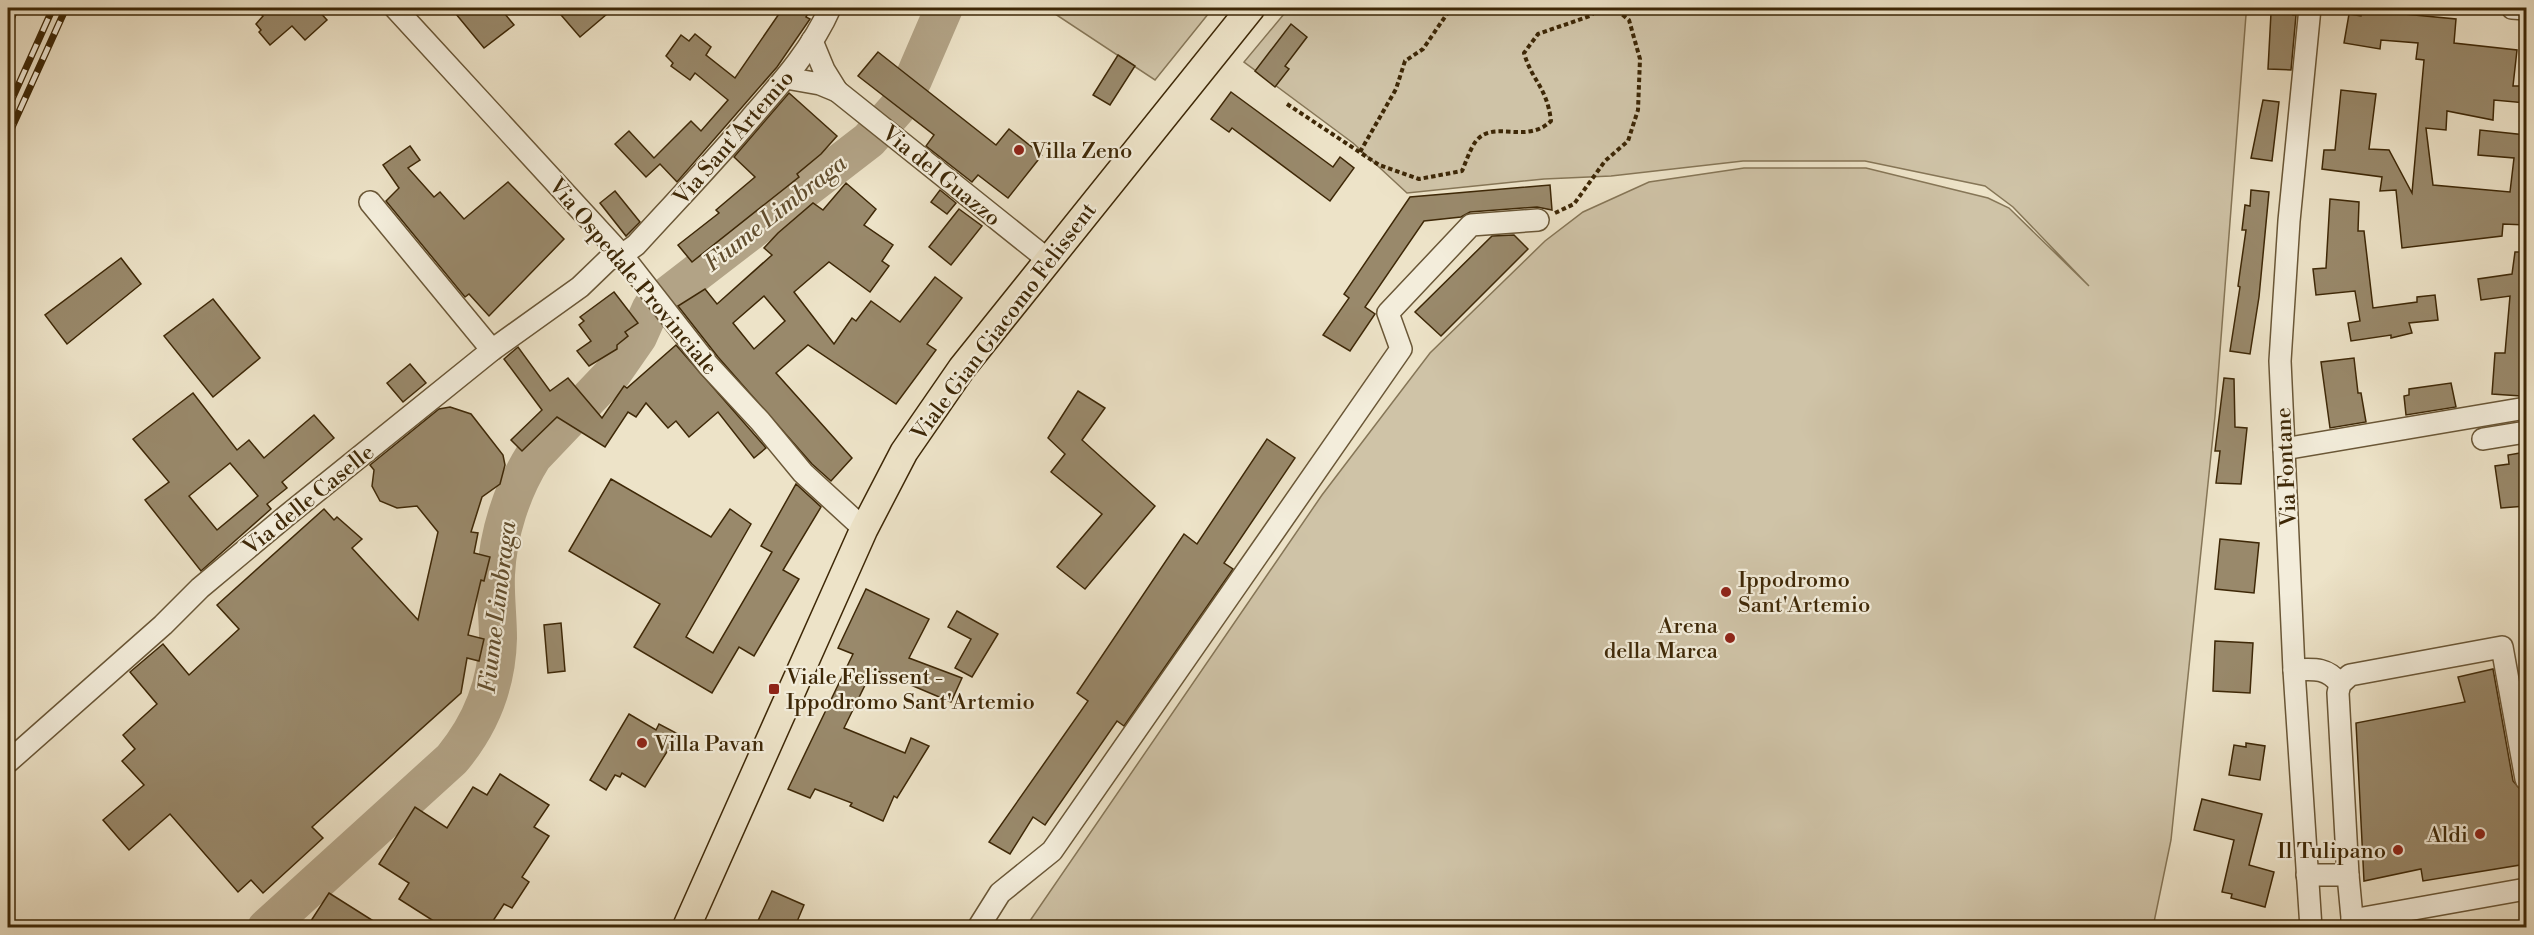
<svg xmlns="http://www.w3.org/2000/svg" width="2534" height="935" font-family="'Libre Bodoni',serif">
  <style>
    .green { fill: #cfc3a7; stroke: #867657; stroke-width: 1.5 }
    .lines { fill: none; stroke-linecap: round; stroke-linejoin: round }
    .river { stroke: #b2a386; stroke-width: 38 }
    .building { fill: #99896b; stroke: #3e2807; stroke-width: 1.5; fill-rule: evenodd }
    .minor-casing { stroke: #6a5737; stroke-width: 24 }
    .major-casing { stroke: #3e2807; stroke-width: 30 }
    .path { stroke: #3e2807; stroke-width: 4; stroke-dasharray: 4.5 3; stroke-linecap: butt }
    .minor { stroke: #f3eddb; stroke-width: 21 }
    .major { stroke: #ede3c8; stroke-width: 27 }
    .rail-casing { stroke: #3e2807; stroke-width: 7 }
    .rail { stroke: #f3eddb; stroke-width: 4.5; stroke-dasharray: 14; stroke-linecap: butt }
    .poi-dot { fill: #8f2418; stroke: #f3eddb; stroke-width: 2 }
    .labels { text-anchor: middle; stroke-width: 4.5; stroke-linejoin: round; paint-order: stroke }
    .street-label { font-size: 22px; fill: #3e2807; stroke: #f3eddb }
    .poi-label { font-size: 22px; fill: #3e2807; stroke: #f3eddb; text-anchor: start }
    .water-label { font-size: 24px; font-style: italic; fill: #614d2d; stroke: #f3eddb }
  </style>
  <rect width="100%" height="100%" fill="#ede3c8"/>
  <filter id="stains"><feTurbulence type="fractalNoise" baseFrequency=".00333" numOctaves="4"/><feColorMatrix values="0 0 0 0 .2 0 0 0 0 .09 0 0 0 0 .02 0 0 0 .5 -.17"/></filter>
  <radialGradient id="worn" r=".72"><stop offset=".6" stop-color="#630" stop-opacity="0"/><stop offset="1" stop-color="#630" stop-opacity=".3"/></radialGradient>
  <g class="green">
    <path d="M1046,8H1213L1155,80Z"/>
    <path d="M1289,8H2250L2246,15L2215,416L2171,840L2153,927L1025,928L1322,495L1430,353L1545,241L1583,212L1649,182L1744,168H1866L1988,198L2009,208L2089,286L2013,207L1985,186L1865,161H1743L1611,176L1544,179L1407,193L1353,143L1244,62Z"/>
  </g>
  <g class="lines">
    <g class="river">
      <path d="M913,80L944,8"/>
      <path d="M266,928L452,759C481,724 497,684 498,638C498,617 495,595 496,574C498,534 512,490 533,457L613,373L638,337L651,308L869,140L898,107"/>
    </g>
  </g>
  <g class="building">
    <path d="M255,8H316L327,20L305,40L292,26L270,45L259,32L261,30L256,24L263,16Z"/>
    <path d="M451,8H500L514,25L484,48Z"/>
    <path d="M555,8H614L580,37Z"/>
    <path d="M783,8H811L806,17L810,19L777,67L677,182L660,164L646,177L615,144L629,131L654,158L691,121L701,131L728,100L695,73L690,80L671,66L673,63L666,56L681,35L689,41L695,34L711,47L706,55L735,78Z"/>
    <path d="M2277,8H2293V15H2296L2291,70L2268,69L2271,13L2277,14Z"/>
    <path d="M2362,10L2456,19L2454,43L2517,50L2513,86H2526V103L2494,100L2493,120L2447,111L2446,130L2426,128L2433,185L2510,192L2514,158L2478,155L2480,130L2526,135V225L2503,224L2502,236L2402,248L2396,190L2380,191L2382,177L2322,169L2324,150H2335L2341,90L2376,94L2369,149L2389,150L2412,193L2424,60L2416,59L2418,43L2381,40L2380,49L2344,43L2349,14L2361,16Z"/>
    <path d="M1291,24L1307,37L1285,66L1289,69L1275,87L1255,71Z"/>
    <path d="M878,52L996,145L1009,129L1042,155L1008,198L978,175L972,182L926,146L934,135L858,76Z"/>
    <path d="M1118,55L1135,66L1110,105L1093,95Z"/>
    <path d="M1231,92L1333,167L1340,157L1354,168L1330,201L1232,128L1229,132L1211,119Z"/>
    <path d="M789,93L837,136L821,154L797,174L799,177L692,262L678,245L719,213L716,210L755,177L734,157Z"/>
    <path d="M2263,100L2279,102L2272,161L2251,158Z"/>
    <path d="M410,146L420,160L408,168L434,197L440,192L464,219L508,182L564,239L489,316L469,294L465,297L386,201L399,188L383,165Z"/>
    <path d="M846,183L876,209L864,225L893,245L882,261L889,266L870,292L829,262L794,292L834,344L852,318L856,321L871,301L900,322L935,277L962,298L927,344L936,350L896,404L808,345L776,373L852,458L831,481L812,464L718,357L678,306L705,289L717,304L772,255L764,248L778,233L813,203L823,210ZM764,296L785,321L754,349L733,323Z"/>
    <path d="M1550,185L1552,210L1537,207L1470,212L1461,217L1424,221L1365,307L1375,314L1350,351L1323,335L1349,298L1344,294L1410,197Z"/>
    <path d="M940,190L956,203L947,214L931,202Z"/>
    <path d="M2251,190L2269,192L2259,297L2250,354L2230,351L2240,287L2238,286L2246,230H2242L2245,205L2250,206Z"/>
    <path d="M615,191L640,222L626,236L600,203Z"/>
    <path d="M2330,199L2359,202L2358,231H2364L2373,308L2417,302V297L2435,295L2438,320L2409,323L2412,333L2391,338V335L2351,341L2348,323L2360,321L2355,291L2316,295L2313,269L2326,268Z"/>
    <path d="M959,209L982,226L951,265L929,247Z"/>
    <path d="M1514,235L1528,249L1441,336L1415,312L1492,236Z"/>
    <path d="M2515,252H2526V346H2524L2521,396L2492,394L2495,353H2505L2510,296L2481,300L2478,279L2512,274Z"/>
    <path d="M121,258L141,284L67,344L45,315Z"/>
    <path d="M614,292L638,323L625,332L628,336L617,345V349L589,366L577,351L591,341L579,325L584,321L580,317Z"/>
    <path d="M213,299L260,358L213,397L164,336Z"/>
    <path d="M676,345L766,448L754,458L718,412L689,437L676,421L668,428L646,403L636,417L628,412L605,447L557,417L522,451L511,440L542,410L504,359L518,347L550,391L568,378L602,418L624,386L627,388Z"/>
    <path d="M2354,358L2358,393H2361L2366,422L2330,428L2321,362Z"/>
    <path d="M410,364L426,383L403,402L387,383Z"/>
    <path d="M2224,378L2234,379L2235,427L2247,428L2241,484L2216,483L2220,451H2215Z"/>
    <path d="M2451,383L2456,407L2406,415L2404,396L2409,395V389Z"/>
    <path d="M1078,391L1105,408L1082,440L1155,506L1085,589L1057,567L1102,514L1051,472L1065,454L1048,438Z"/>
    <path d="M193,393L237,450L249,440L264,458L314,415L334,438L282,482L287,488L267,504L271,509L201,571L145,500L169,482L133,439ZM230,463L258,496L217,530L189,496Z"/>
    <path d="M450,407L471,414L503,455L505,465L500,484L482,497L471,532L478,533L474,553L490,557L484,581L481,580L468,635L484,639L479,661L467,658L461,693L312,827L323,838L263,893L251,880L238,892L170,814L129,850L103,820L144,785L122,761L135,749L123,735L157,704L130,672L163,644L189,675L239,629L217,605L324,509L334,520L337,517L362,539L352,548L418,620L438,532L417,506L397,508L380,501L372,486L374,470L370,465L439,409Z"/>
    <path d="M1267,439L1295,458L1224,563L1233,569L1124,726L1117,721L1045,825L1033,817L1010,854L989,842L1088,701L1077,693L1184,534L1197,544Z"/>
    <path d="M2526,452V506L2501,508L2495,466L2509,464L2508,455Z"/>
    <path d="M611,479L711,537L730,509L751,524L686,637L713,653L772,552L761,546L796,484L821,507L783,570L799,579L754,656L739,647L712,693L634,647L660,604L569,551Z"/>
    <path d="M2220,539L2259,543L2254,593L2215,589Z"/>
    <path d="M866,589L929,619L909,658L962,678L951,702L873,669L844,728L905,753L911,738L929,746L897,798L894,796L883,821L850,806L852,803L815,789L810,798L788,789L853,654L838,648Z"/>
    <path d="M957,611L998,634L972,677L955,668L971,639L948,627Z"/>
    <path d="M561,623L565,671L548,673L544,625Z"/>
    <path d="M2215,641L2253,643L2250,693L2213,691Z"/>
    <path d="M2493,669L2513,781L2521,790L2526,835V864L2423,881L2421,869L2364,881L2356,723L2465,702L2458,677Z"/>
    <path d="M629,714L656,730L659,724L678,734L645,787L622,773L620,777L615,775L606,790L590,780Z"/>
    <path d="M2246,743L2265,746L2260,780L2229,775L2234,745L2246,747Z"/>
    <path d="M500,774L549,805L534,827L549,836L522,877L529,882L512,908L504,904L489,927H443L399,899L409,883L379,864L415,807L447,828L473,787L487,795Z"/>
    <path d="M2202,799L2262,814L2249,865L2274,872L2265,907L2231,898L2232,894L2222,892L2234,840L2194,830Z"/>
    <path d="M772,891L804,905L796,924L790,922L788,927H755Z"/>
    <path d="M329,893L383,927H307Z"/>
  </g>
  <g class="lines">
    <defs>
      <g id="minor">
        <path d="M395,8L622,255L708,365L760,421L803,473L864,529"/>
        <path d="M2310,8L2289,221L2280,361L2294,670L2311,928"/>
        <path d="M2512,8L2526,9"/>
        <path d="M786,78L820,84L837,91L824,70L812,41"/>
        <path d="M837,91L1047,259"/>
        <path d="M370,202L492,350"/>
        <path d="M2483,439L2526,432"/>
        <path d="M2284,449L2526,408"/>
        <path d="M2294,670C2313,669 2327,667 2340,684"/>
        <path d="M8,762L163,625L200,588L285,517L492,350L580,287L608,260L622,255L636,245C676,201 718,158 756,112C784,80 813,47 830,8"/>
        <path d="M2307,875H2348L2353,928"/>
        <path d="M2348,875L2338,693L2340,684L2350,675L2502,647L2526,779"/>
        <path d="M2352,920L2526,889"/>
        <path d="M978,928L1000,893L1052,851L1401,349L1388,313L1471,225L1538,220"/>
      </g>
      <path id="major" d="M686,928L864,529L904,452L962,368L1251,8"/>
    </defs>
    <use href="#minor" class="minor-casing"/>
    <use href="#major" class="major-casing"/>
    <g class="path">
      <path d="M8,32L17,8"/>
      <path d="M1287,104L1379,165L1419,179L1462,171C1466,162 1470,149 1476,141C1494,119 1526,145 1551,121C1547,87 1532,81 1524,53L1538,34L1590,16L1599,8"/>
      <path d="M1360,152L1396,89L1405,61L1423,49L1451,8"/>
      <path d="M1555,213L1574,204L1605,161L1628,141L1638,110L1640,59L1629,20L1614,8"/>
    </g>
    <use href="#minor" class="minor"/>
    <use href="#major" class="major"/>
    <defs>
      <g id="rail">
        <path d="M8,108L53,8"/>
        <path d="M8,136L66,8"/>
      </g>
    </defs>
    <use href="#rail" class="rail-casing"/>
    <use href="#rail" class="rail"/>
  </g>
  <g class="poi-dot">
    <circle cx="1019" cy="150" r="6"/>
    <circle cx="1726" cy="592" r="6"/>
    <circle cx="1730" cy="638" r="6"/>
    <rect x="768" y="683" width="12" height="12" rx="3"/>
    <circle cx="642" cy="743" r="6"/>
    <circle cx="2480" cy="834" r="6"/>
    <circle cx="2398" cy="850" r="6"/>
  </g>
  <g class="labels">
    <g class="street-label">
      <text transform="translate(733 137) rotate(-49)" y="8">Via Sant'Artemio</text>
      <text transform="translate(942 175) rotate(39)" y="8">Via del Guazzo</text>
      <text transform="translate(634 276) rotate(50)" y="8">Via Ospedale Provinciale</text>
      <text transform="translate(1003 321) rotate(-53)" y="8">Viale Gian Giacomo Felissent</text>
      <text transform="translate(2285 467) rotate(-93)" y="8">Via Fontane</text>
      <text transform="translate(308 499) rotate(-39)" y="8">Via delle Caselle</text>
    </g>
    <g class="poi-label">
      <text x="1031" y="158">Villa Zeno</text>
      <text x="1738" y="587">Ippodromo<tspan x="1738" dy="25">Sant'Artemio</tspan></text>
      <text x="1718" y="633" text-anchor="end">Arena<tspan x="1718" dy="25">della Marca</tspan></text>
      <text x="786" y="684">Viale Felissent -<tspan x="786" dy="25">Ippodromo Sant'Artemio</tspan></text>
      <text x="654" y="751">Villa Pavan</text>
      <text x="2468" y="842" text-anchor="end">Aldi</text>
      <text x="2386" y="858" text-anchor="end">Il Tulipano</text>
    </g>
    <g class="water-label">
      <text transform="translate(775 213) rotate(-38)" y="8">Fiume Limbraga</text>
      <text transform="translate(497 607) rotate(-83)" y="8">Fiume Limbraga</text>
    </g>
  </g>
  <rect width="2534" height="935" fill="none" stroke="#ede3c8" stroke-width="30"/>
  <rect x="9" y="9" width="2516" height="917" fill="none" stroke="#3e2807" stroke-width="3"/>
  <rect x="15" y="15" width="2504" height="905" fill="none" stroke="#3e2807" stroke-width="1.5"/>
  <rect width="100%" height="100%" filter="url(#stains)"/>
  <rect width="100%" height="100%" fill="url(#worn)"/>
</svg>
